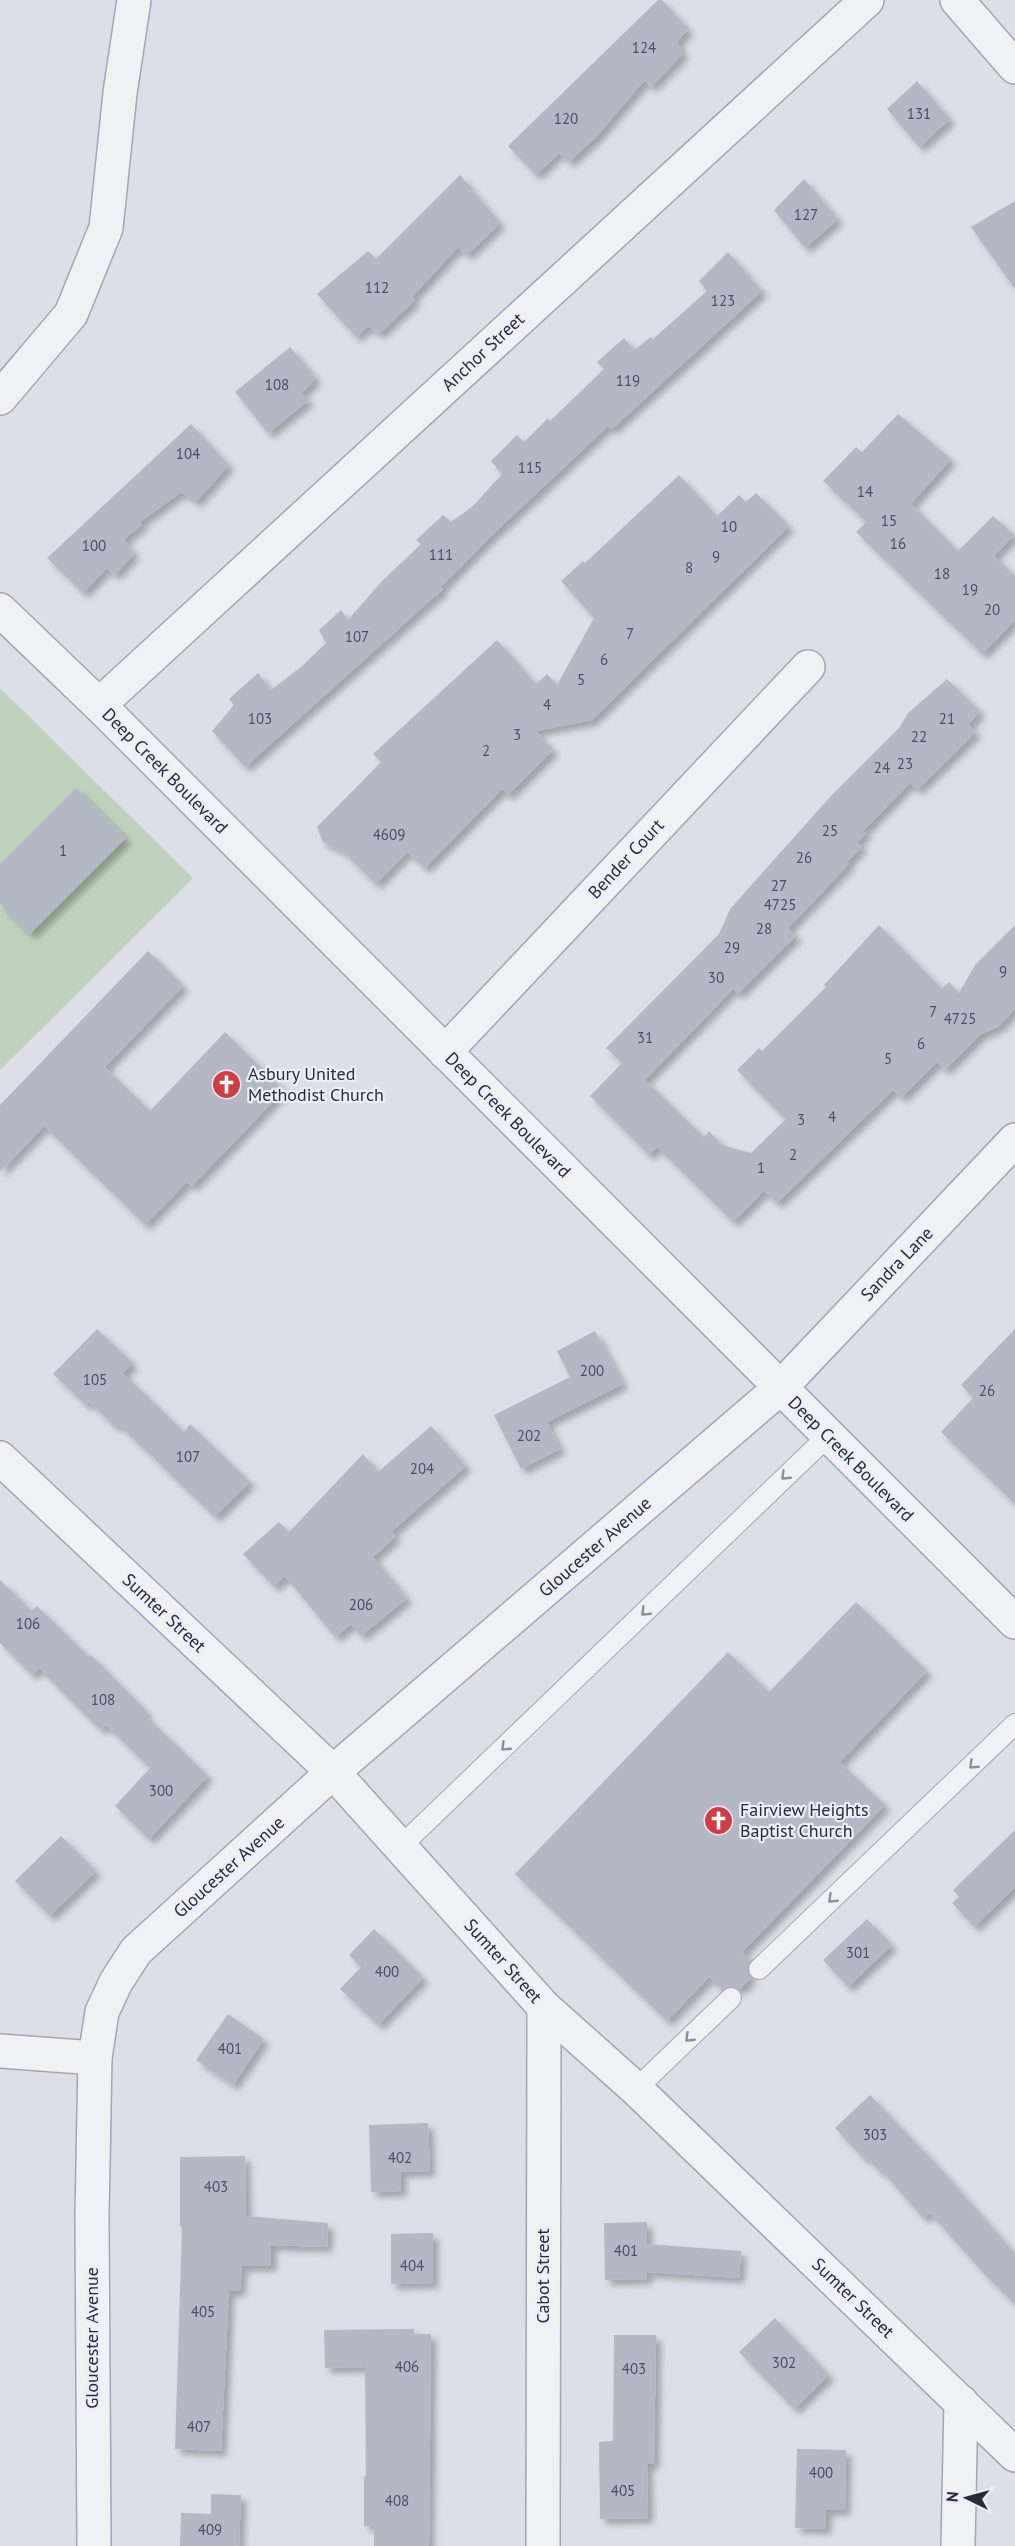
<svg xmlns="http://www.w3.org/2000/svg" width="1015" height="2546" font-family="'PT Sans',sans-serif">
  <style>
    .green { fill: #c0d1bd }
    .building { fill: #b4b8c4; filter: url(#shadow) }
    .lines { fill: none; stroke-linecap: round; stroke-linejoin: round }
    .service-casing { stroke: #a2a6b1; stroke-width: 22 }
    .minor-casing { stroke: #a2a6b1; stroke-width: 36 }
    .tertiary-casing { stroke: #a2a6b1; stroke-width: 36 }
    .service { stroke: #eff1f5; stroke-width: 20 }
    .minor { stroke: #eff1f5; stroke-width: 33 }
    .tertiary { stroke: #eff1f5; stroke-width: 33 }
    .oneway { stroke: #8a8e99 }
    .labels { text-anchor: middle; stroke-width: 4.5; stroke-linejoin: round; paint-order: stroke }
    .number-label { font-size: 15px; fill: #4a4f5f }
    .street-label { font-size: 18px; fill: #262c3d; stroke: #eceef5 }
    .poi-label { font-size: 18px; fill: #262c3d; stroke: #eceef5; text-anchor: start }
  </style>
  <defs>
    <filter id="shadow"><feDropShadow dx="5.5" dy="5.5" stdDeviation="3" flood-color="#0004"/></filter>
  </defs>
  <rect width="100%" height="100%" fill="#dcdfe7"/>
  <path class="green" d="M0,688L193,878L0,1070Z"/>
  <g class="building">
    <path d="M658,0H662L688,29L677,42L683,54L651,87L645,80L596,137L569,162L559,153L536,175L508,146Z"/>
    <path d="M917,81L950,119L919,147L887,109Z"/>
    <path d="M460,175L500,223L467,255L458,247L412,297L415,300L379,334L368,326L356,337L317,294L368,251L376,259Z"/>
    <path d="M804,179L838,219L805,248L774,210Z"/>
    <path d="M1015,201V289L971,227Z"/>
    <path d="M728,252L762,291L611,430L608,426L489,538L441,587L443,589L245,767L212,731L234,705L229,699L258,673L271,690L302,666L326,643L319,630L341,610L348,620L381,582L421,544L416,540L443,515L451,522L473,506L502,474L491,461L517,435L524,442L548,418L550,421L604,369L597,362L624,338L634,350L651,337L653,339L707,291L699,281Z"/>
    <path d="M290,347L316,378L301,394L309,400L268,433L235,392Z"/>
    <path d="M898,414L951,459L911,504L958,551L993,516L1014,535L994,556L1015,576V620L982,654L856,532L866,522L823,481L856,447L862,452Z"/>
    <path d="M191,424L229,465L196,502L181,492L140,522L142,525L124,539L134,554L115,575L107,568L83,593L47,558Z"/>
    <path d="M679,475L717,516L739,495L746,502L756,493L789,526L592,720L536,731L553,750L508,795L502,789L425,868L407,852L376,884L342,851L323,842L317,827L381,762L373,754L497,640L536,684L547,674L557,685L594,618L561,581L583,561L585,563Z"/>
    <path d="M947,679L980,711L968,725L976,732L917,790L910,783L863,831L866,834L857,842L862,847L847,862L849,864L788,928L796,936L738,994L733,989L645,1080L704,1137L709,1131L722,1145L751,1153L786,1119L737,1070L759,1048L762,1051L826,987L824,985L879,925L942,989L949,982L959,993L975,965L1015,925V1009L998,1027L981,1034L945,1070L937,1062L901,1098L893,1090L777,1203L764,1191L733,1222L657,1147L649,1155L590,1096L622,1063L606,1048L719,934L730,909L830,797L899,728L908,713Z"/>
    <path d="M76,788L126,838L30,934L0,903V864Z"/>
    <path d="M148,951L183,986L105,1067L150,1111L225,1032L284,1090L192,1186L187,1182L145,1225L44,1126L0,1172V1105Z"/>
    <path d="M97,1329L133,1363L123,1373L184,1432L190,1424L250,1482L215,1517L118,1424L115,1427L89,1402L86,1405L53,1374Z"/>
    <path d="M1015,1329V1504L941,1432L973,1398L961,1385Z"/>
    <path d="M595,1331L623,1384L547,1422L560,1449L521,1469L494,1415L570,1377L557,1351Z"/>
    <path d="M431,1426L466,1466L391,1532L396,1536L373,1557L407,1598L361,1636L351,1624L335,1637L285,1576L274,1587L243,1554L279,1522L289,1532L363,1454L378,1472Z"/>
    <path d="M0,1580L32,1611L37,1606L89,1657L91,1655L147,1712L145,1715L208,1776L149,1839L115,1806L150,1768L106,1725L101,1730L39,1668L32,1675L0,1643Z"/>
    <path d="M856,1602L927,1671L840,1762L885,1805L742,1952L751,1960L747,1971L751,1978L739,1990L729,1986L722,1990L709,1977L667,2021L515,1874L728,1652L769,1692Z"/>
    <path d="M1015,1830V1887L974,1927L952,1903L959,1897L953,1890Z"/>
    <path d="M61,1836L96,1871L50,1916L15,1881Z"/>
    <path d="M867,1919L892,1945L848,1987L823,1960Z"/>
    <path d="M374,1929L423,1978L378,2025L340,1989L361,1967L349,1955Z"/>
    <path d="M228,2014L264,2039L233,2085L196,2060Z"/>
    <path d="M870,2095L949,2178L1015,2254V2304L987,2277L930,2213L923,2218L883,2172L881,2173L866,2157L864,2159L835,2128Z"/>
    <path d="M428,2123L430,2171L401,2172V2191L371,2192L369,2125Z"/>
    <path d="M245,2156L246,2216L328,2223L327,2247L271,2245V2266H242L240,2291H229L221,2451L175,2449L182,2227H180V2157Z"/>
    <path d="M647,2222V2244L741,2251L739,2278L647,2272V2279L605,2280L604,2223Z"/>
    <path d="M433,2233V2283L391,2284V2234Z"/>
    <path d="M775,2318L829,2375L794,2409L739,2352Z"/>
    <path d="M414,2329V2334H431L429,2546H374V2526H364V2476H366L365,2367L325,2368L324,2330Z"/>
    <path d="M614,2335H656L654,2464H647L648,2518L600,2519L599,2442L613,2441Z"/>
    <path d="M797,2449L846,2450L845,2510H826V2529L795,2528Z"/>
    <path d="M211,2494L241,2495L239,2546H180L181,2513L211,2514Z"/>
  </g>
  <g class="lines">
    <defs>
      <g id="service">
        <path d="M400,1847L828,1436"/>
        <path d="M759,1969L1015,1724"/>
        <path d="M636,2089L731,1998"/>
      </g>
      <g id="minor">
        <path d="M957,0L1015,67"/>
        <path d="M0,398L71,314L106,228L120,93L134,0"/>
        <path d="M99,705L867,0"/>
        <path d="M445,1052L808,667"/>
        <path d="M0,1458L333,1772L544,2007L636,2089L1015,2455"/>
        <path d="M0,2051L95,2058"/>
        <path d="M94,2546L92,2215L95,2058L102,2012L116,1982L136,1951L333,1772L780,1388L1015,1140"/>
        <path d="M543,2546L544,2007"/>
        <path d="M958,2546L961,2402"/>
      </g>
      <path id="tertiary" d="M0,610L99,705L1015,1622"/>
    </defs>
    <use href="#service" class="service-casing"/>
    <use href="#minor" class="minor-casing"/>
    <use href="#tertiary" class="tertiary-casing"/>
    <use href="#service" class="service"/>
    <use href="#minor" class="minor"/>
    <use href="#tertiary" class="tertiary"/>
  </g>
  <defs><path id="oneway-chevron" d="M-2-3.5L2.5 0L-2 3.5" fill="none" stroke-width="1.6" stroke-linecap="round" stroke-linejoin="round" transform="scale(1.5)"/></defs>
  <g class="oneway">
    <use href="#oneway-chevron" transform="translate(785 1476) rotate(136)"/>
    <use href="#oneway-chevron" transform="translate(645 1612) rotate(136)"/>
    <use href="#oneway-chevron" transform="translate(505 1747) rotate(136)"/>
    <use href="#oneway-chevron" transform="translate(973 1765) rotate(136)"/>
    <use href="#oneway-chevron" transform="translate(832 1899) rotate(136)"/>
    <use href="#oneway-chevron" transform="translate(689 2038) rotate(136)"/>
  </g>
  <defs>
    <symbol id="church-disc" viewBox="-11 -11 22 22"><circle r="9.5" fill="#cf3e44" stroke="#eceef5"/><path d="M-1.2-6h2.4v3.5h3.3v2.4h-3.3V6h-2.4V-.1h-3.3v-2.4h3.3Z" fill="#fff"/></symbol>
  </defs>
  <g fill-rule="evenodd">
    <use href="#church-disc" x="210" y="1068" width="33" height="33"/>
    <use href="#church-disc" x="702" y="1804" width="33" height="33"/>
  </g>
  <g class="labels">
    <g class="number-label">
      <text x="644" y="53">124</text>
      <text x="919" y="119">131</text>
      <text x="566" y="124">120</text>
      <text x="806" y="220">127</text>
      <text x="377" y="293">112</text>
      <text x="723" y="306">123</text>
      <text x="628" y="386">119</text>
      <text x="277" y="390">108</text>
      <text x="188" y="459">104</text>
      <text x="530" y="473">115</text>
      <text x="865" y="497">14</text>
      <text x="889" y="526">15</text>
      <text x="729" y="532">10</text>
      <text x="898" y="549">16</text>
      <text x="94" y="551">100</text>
      <text x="441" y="560">111</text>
      <text x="716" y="562">9</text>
      <text x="689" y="573">8</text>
      <text x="942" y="579">18</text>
      <text x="970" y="595">19</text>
      <text x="992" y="615">20</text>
      <text x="630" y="639">7</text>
      <text x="357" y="642">107</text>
      <text x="604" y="665">6</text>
      <text x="581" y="685">5</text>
      <text x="547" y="710">4</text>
      <text x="260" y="724">103</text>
      <text x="947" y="724">21</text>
      <text x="517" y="740">3</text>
      <text x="919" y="742">22</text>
      <text x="486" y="756">2</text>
      <text x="905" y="769">23</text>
      <text x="882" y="773">24</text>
      <text x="830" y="836">25</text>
      <text x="389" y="840">4609</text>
      <text x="63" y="856">1</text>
      <text x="804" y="863">26</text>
      <text x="779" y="891">27</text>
      <text x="780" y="910">4725</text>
      <text x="764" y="934">28</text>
      <text x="732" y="953">29</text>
      <text x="1003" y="977">9</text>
      <text x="716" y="983">30</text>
      <text x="933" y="1017">7</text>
      <text x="960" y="1024">4725</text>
      <text x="645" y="1043">31</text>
      <text x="921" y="1049">6</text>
      <text x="888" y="1064">5</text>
      <text x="832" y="1122">4</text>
      <text x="801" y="1125">3</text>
      <text x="793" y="1160">2</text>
      <text x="761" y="1173">1</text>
      <text x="592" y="1376">200</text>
      <text x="95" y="1385">105</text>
      <text x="987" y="1396">26</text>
      <text x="529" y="1441">202</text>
      <text x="188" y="1462">107</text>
      <text x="422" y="1474">204</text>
      <text x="361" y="1610">206</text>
      <text x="28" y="1629">106</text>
      <text x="103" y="1705">108</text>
      <text x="161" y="1796">300</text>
      <text x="858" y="1958">301</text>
      <text x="387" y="1977">400</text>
      <text x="230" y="2054">401</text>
      <text x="875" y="2140">303</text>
      <text x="400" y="2163">402</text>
      <text x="216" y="2192">403</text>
      <text x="626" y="2256">401</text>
      <text x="412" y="2271">404</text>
      <text x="203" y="2317">405</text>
      <text x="784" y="2368">302</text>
      <text x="407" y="2372">406</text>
      <text x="634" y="2374">403</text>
      <text x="199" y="2432">407</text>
      <text x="821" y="2478">400</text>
      <text x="623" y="2496">405</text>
      <text x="397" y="2506">408</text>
      <text x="210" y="2535">409</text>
    </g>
    <g class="street-label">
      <text transform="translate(483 352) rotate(-43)" y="6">Anchor Street</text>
      <text transform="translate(165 771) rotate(45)" y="6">Deep Creek Boulevard</text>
      <text transform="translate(626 859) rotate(-47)" y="6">Bender Court</text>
      <text transform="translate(508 1115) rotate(45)" y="6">Deep Creek Boulevard</text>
      <text transform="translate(897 1264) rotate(-46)" y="6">Sandra Lane</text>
      <text transform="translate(851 1459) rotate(45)" y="6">Deep Creek Boulevard</text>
      <text transform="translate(595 1547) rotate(-41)" y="6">Gloucester Avenue</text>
      <text transform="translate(164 1613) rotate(43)" y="6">Sumter Street</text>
      <text transform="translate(229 1867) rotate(-42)" y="6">Gloucester Avenue</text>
      <text transform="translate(503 1961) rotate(48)" y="6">Sumter Street</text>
      <text transform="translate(543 2276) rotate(-90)" y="6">Cabot Street</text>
      <text transform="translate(853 2298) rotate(44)" y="6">Sumter Street</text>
      <text transform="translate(92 2338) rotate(-90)" y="6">Gloucester Avenue</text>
    </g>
    <g class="poi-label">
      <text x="248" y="1080">Asbury United<tspan x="248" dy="21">Methodist Church</tspan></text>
      <text x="740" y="1816">Fairview Heights<tspan x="740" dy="21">Baptist Church</tspan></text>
    </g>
  </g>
  <g transform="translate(967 2498) rotate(275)" stroke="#eceef5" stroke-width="4.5" paint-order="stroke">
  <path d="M0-4.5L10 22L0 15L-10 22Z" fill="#262c3d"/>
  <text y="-9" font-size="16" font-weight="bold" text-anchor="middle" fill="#262c3d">N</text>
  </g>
</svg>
